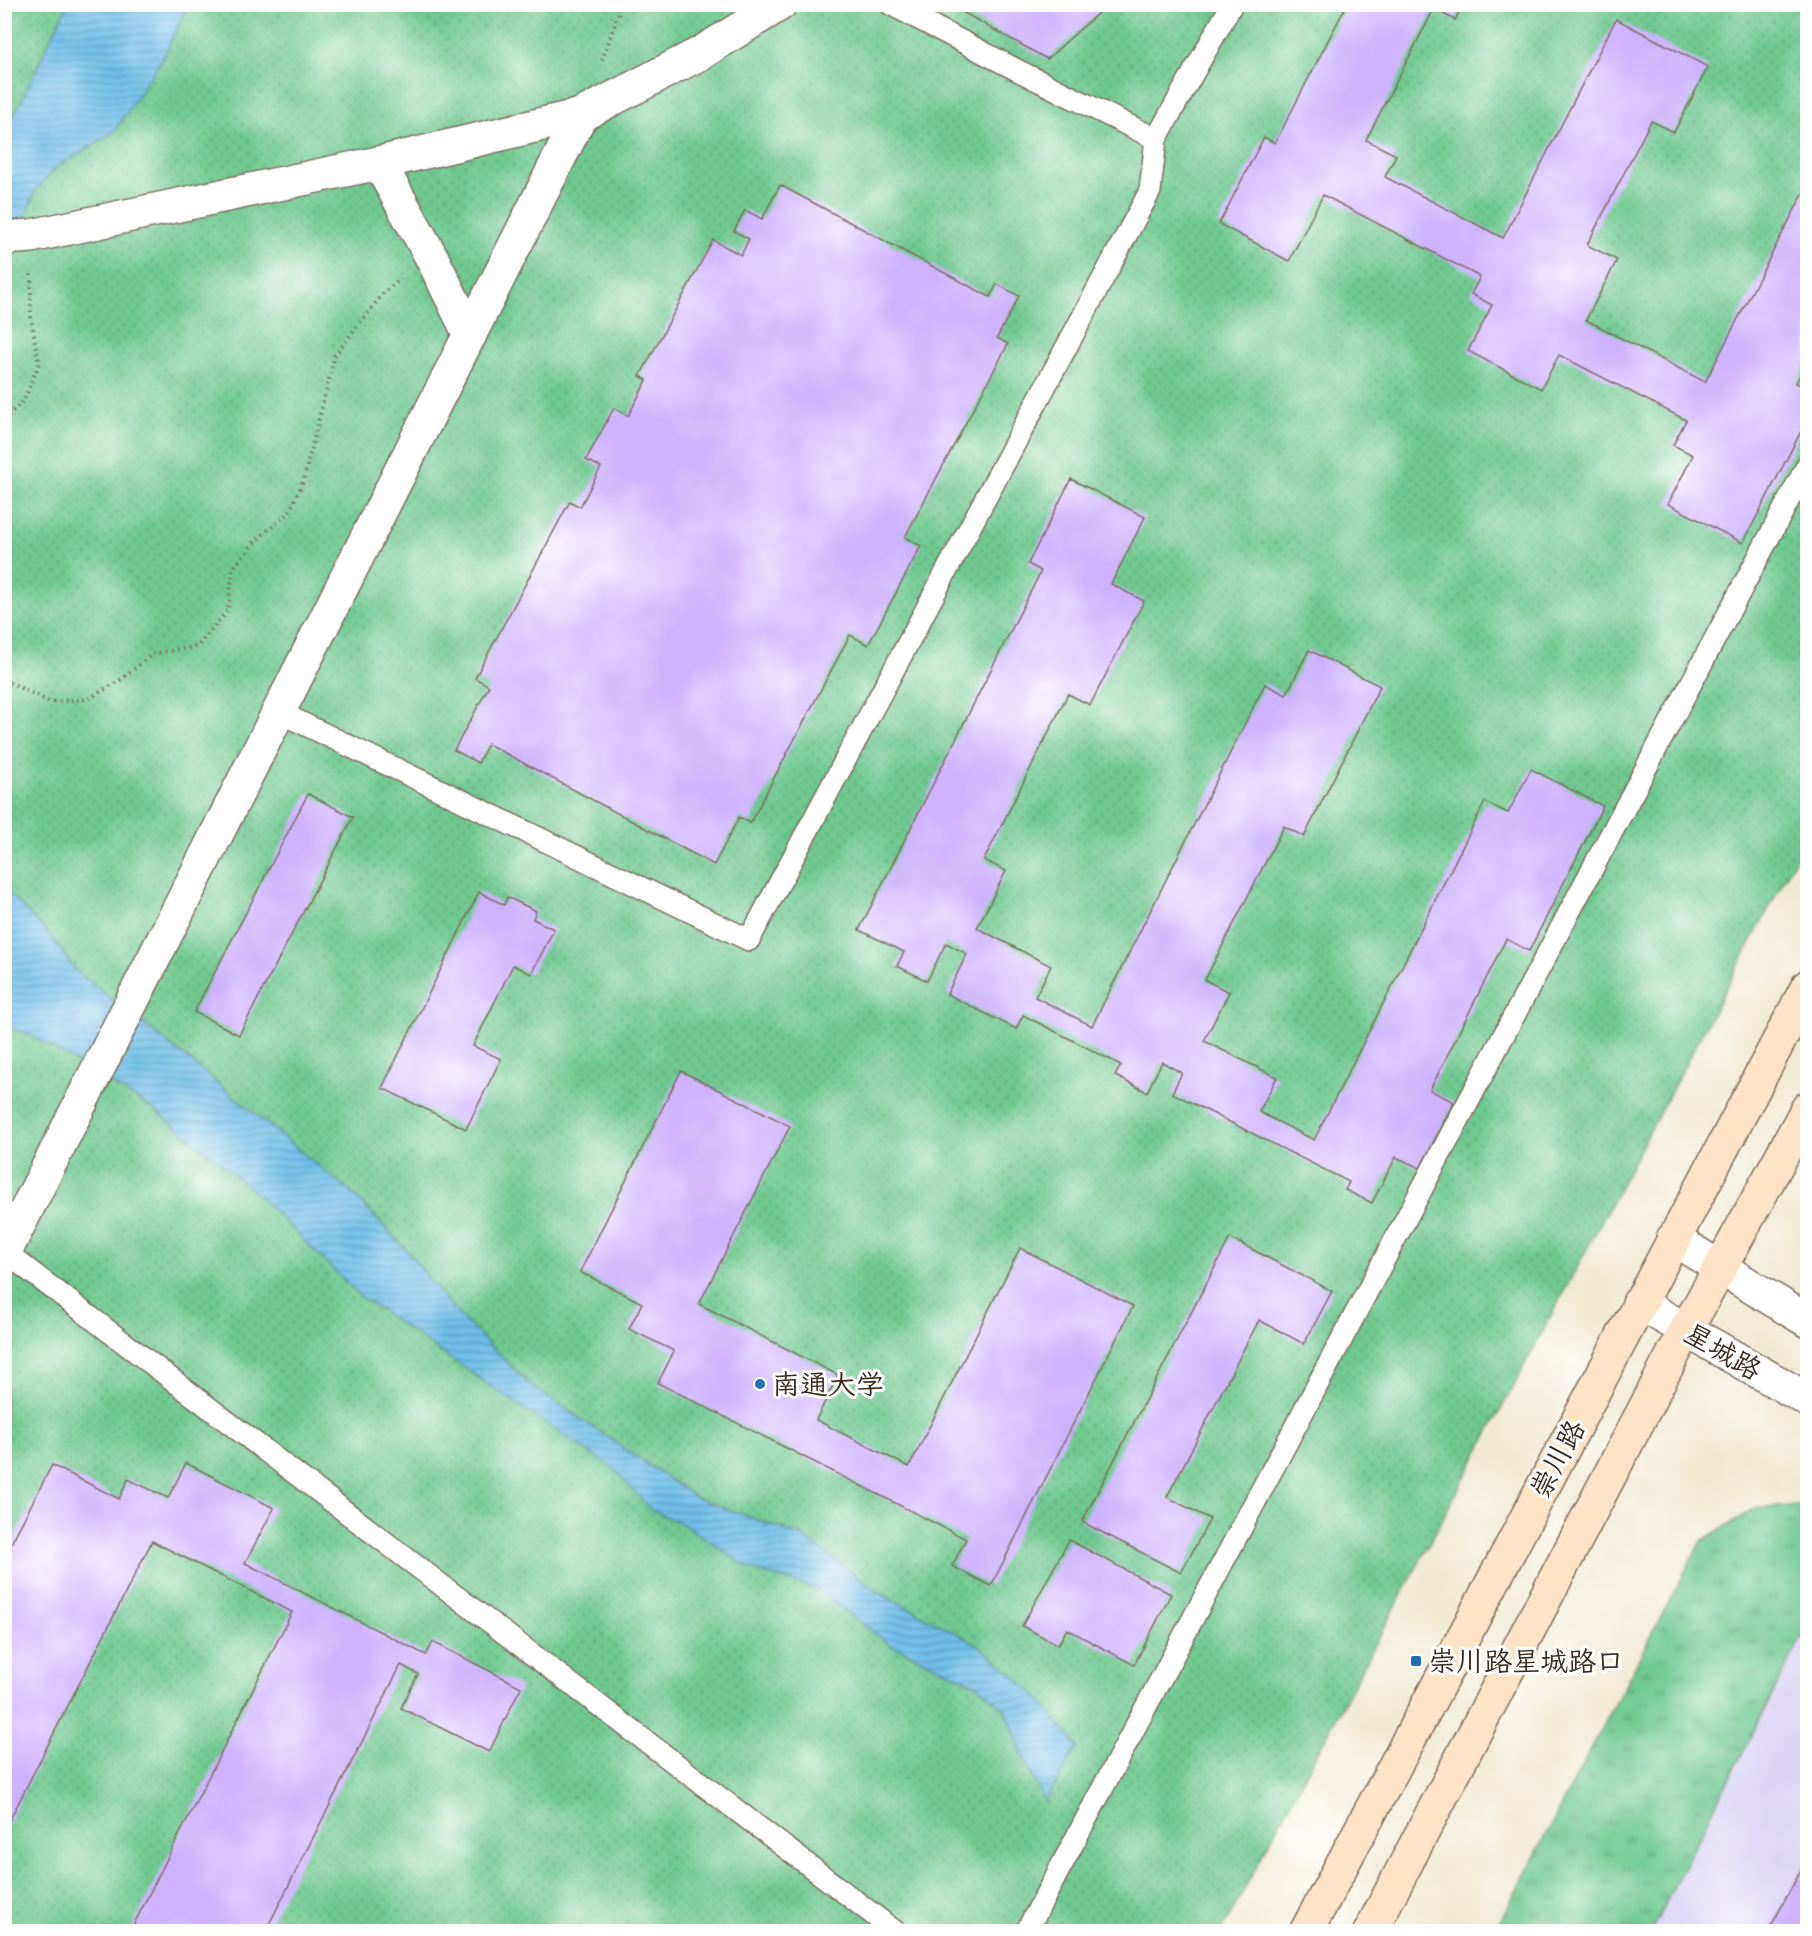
<svg xmlns="http://www.w3.org/2000/svg" width="1812" height="1936" font-family="Caveat,'LXGW WenKai TC',sans-serif">
  <style>
    .built { fill: #dcd5f6 }
    .grass { fill: url(#grass-tufts); stroke: #557a57; stroke-width: 1.5 }
    .park { fill: url(#park-dots); stroke: #557a57; stroke-width: 1.5 }
    .water { fill: url(#water-rules); stroke: #557484; stroke-width: 1.5 }
    .building { fill: #ceb2fe }
    .lines { fill: none; stroke-linecap: round; stroke-linejoin: round }
    .service-casing { stroke: #7b6d5d; stroke-width: 24 }
    .minor-casing { stroke: #7b6d5d; stroke-width: 36 }
    .tertiary-casing { stroke: #7b6d5d; stroke-width: 36 }
    .secondary-casing { stroke: #7b6d5d; stroke-width: 36 }
    .path { stroke: #7b6d5d; stroke-width: 4; stroke-dasharray: 1.5 4.5; stroke-linecap: butt }
    .service { stroke: #fff; stroke-width: 21 }
    .minor { stroke: #fff; stroke-width: 33 }
    .tertiary { stroke: #fff; stroke-width: 33 }
    .secondary { stroke: #fee4c6; stroke-width: 33 }
    .poi-dot { fill: #1f6fb2; stroke: #fff; stroke-width: 2 }
    .labels { text-anchor: middle; stroke-width: 6; stroke-linejoin: round; paint-order: stroke }
    .street-label { font-size: 28px; fill: #3b2a1e; stroke: #fff }
    .poi-label { font-size: 28px; fill: #3b2a1e; stroke: #fff; text-anchor: start }
  </style>
  <defs>
    <pattern id="grass-tufts" width="24" height="20" patternUnits="userSpaceOnUse" patternTransform="scale(1.5)"><rect width="24" height="20" fill="#6fc990"/><path d="M3 7l-1-3M5 7V3M7 7l1-3M15 17l-1-3M17 17v-4M19 17l1-3" fill="none" stroke="#5ca375"/></pattern>
    <pattern id="park-dots" width="8" height="8" patternUnits="userSpaceOnUse" patternTransform="scale(1.5)"><rect width="8" height="8" fill="#6fc990"/><path d="M2 2h.1M6 6h.1" fill="none" stroke="#5ca375" stroke-width="1.8" stroke-linecap="round"/></pattern>
    <pattern id="water-rules" width="6" height="5" patternUnits="userSpaceOnUse" patternTransform="scale(1.5)"><rect width="6" height="5" fill="#6fbfea"/><path d="M0 2.5h6" fill="none" stroke="#5c9bbd"/></pattern>
  </defs>
  <rect width="100%" height="100%" fill="#fff"/>
  <filter id="ink" filterUnits="userSpaceOnUse"><feTurbulence type="fractalNoise" baseFrequency=".0167" numOctaves="2"/><feDisplacementMap in="SourceGraphic" scale="12" xChannelSelector="R" yChannelSelector="G"/><feConvolveMatrix kernelMatrix="1 2 1 2 8 2 1 2 1" color-interpolation-filters="sRGB"/></filter>
  <filter id="wash" filterUnits="userSpaceOnUse"><feTurbulence type="fractalNoise" baseFrequency=".008" numOctaves="4" result="noise"/><feDisplacementMap in="SourceGraphic" scale="24" xChannelSelector="R" yChannelSelector="G"/><feGaussianBlur stdDeviation="1.35" result="paint"/><feColorMatrix in="noise" values="0 0 0 0 0 0 0 0 0 0 0 0 0 0 0 0 0 1.4 0 .05"/><feComposite in="paint" operator="in"/></filter>
  <g filter="url(#wash)">
    <rect width="100%" height="100%" fill="#f1ead2"/>
    <path class="built" d="M1807,1627V1931H1651Z"/>
    <path class="grass" d="M1807,1504V1627L1651,1931H1495L1701,1541L1755,1509Z"/>
    <path class="park" d="M5,5H1807V837L1222,1931L5,1932Z"/>
    <g class="water">
      <path d="M67,5H188L164,56L114,132L57,167L36,190L5,265V134Z"/>
      <path d="M4,891L16,900L49,934L76,971L187,1058L355,1196L409,1253L452,1308L528,1383L697,1498L802,1536L880,1593L977,1644L1034,1693L1077,1746L1045,1802L1025,1761L1006,1710L976,1684L889,1644L819,1590L749,1568L687,1526L651,1510L614,1469L524,1409L360,1296L264,1201L214,1157L152,1108L31,1035L5,1026Z"/>
    </g>
    <g id="blocks">
      <g class="building">
        <path d="M962,4H1108L1047,59L957,9Z"/>
        <path d="M1347,4H1463L1455,20L1434,9L1366,140L1396,155L1385,177L1503,238L1616,19L1708,67L1674,132L1651,121L1587,245L1617,260L1586,320L1705,382L1808,184V360L1796,383L1808,389V418L1743,543L1668,504L1693,455L1673,445L1686,420L1559,355L1541,389L1468,351L1492,305L1471,294L1480,277L1323,195L1289,261L1219,224L1264,137L1275,143Z"/>
        <path d="M780,185L990,297L997,284L1019,296L997,338L1008,344L905,537L921,546L868,645L850,635L750,823L739,817L714,865L488,744L478,763L454,750L489,686L475,678L570,501L580,507L601,467L586,460L614,408L628,416L647,380L640,376L713,240L741,255L749,239L734,231L745,210L762,219Z"/>
        <path d="M1071,479L1145,517L1111,584L1144,601L1090,705L1068,694L984,860L1006,871L977,928L1051,966L1035,997L1092,1026L1265,684L1286,695L1309,650L1380,686L1304,837L1284,826L1205,980L1229,992L1204,1041L1277,1077L1259,1112L1314,1140L1485,802L1508,813L1531,769L1603,806L1529,951L1506,939L1430,1090L1454,1102L1420,1168L1396,1157L1372,1203L1345,1190L1349,1182L1172,1093L1182,1073L1162,1062L1147,1092L1115,1076L1121,1065L1023,1015L1016,1029L947,994L967,954L946,943L927,981L897,966L904,952L859,930L1041,571L1028,564Z"/>
        <path d="M308,794L353,817L239,1035L194,1012Z"/>
        <path d="M479,892L504,905L507,897L536,911L533,919L554,929L531,974L513,965L473,1046L501,1059L466,1129L382,1088Z"/>
        <path d="M681,1071L790,1126L699,1304L838,1375L816,1420L909,1467L1020,1248L1133,1306L991,1586L952,1566L966,1539L658,1383L674,1351L629,1329L642,1303L580,1272Z"/>
        <path d="M1230,1238L1332,1291L1304,1344L1259,1320L1167,1497L1210,1519L1181,1573L1082,1522Z"/>
        <path d="M186,1463L274,1508L245,1563L426,1655L433,1642L521,1687L489,1752L401,1708L418,1674L401,1665L265,1932H130L292,1612L152,1541L4,1831V1557L52,1465L119,1499L128,1479L168,1498Z"/>
        <path d="M1069,1540L1171,1594L1134,1665L1067,1629L1058,1645L1022,1626Z"/>
        <path d="M1808,1857V1932H1768Z"/>
      </g>
    </g>
  </g>
  <g filter="url(#ink)">
    <use href="#blocks" fill-opacity="0" stroke="#7b6d5d" stroke-width="1.5"/>
    <g class="lines">
      <defs>
        <g id="service">
          <path d="M890,4L1017,70L1156,139L1232,4"/>
          <path d="M279,712L749,940L1150,191L1156,139"/>
          <path d="M5,1252L896,1932"/>
          <path d="M1026,1932L1808,464"/>
        </g>
        <g id="minor">
          <path d="M379,163L432,258L470,335"/>
          <path d="M4,238L31,236L379,163L581,115L701,53L780,4"/>
          <path d="M4,1254L581,115"/>
        </g>
        <g id="tertiary">
          <path d="M1673,1239L1808,1321"/>
          <path d="M1639,1303L1808,1400"/>
        </g>
        <g id="secondary">
          <path d="M1306,1932L1444,1674L1808,986"/>
          <path d="M1370,1932L1686,1330L1808,1108"/>
        </g>
      </defs>
      <use href="#service" class="service-casing"/>
      <use href="#minor" class="minor-casing"/>
      <use href="#tertiary" class="tertiary-casing"/>
      <use href="#secondary" class="secondary-casing"/>
      <g class="path">
        <path d="M602,60L622,4"/>
        <path d="M4,420L24,400L39,364L31,318V273"/>
        <path d="M4,680L50,702L88,699L122,679L152,654L198,646L228,610L233,568L257,539L288,514L303,482L335,355L385,291L401,279"/>
      </g>
      <use href="#service" class="service"/>
      <use href="#minor" class="minor"/>
      <use href="#tertiary" class="tertiary"/>
      <use href="#secondary" class="secondary"/>
    </g>
  </g>
  <g class="poi-dot">
    <circle cx="760" cy="1384" r="6"/>
    <rect x="1410" y="1655" width="12" height="12" rx="3"/>
  </g>
  <g class="labels">
    <g class="street-label">
      <text transform="translate(1723 1351) rotate(30)" y="10">星城路</text>
      <text transform="translate(1557 1459) rotate(-62)" y="10">崇川路</text>
    </g>
    <g class="poi-label">
      <text x="772" y="1394">南通大学</text>
      <text x="1428" y="1671">崇川路星城路口</text>
    </g>
  </g>
  <rect width="1812" height="1936" fill="none" stroke="#fff" stroke-width="24"/>
</svg>
